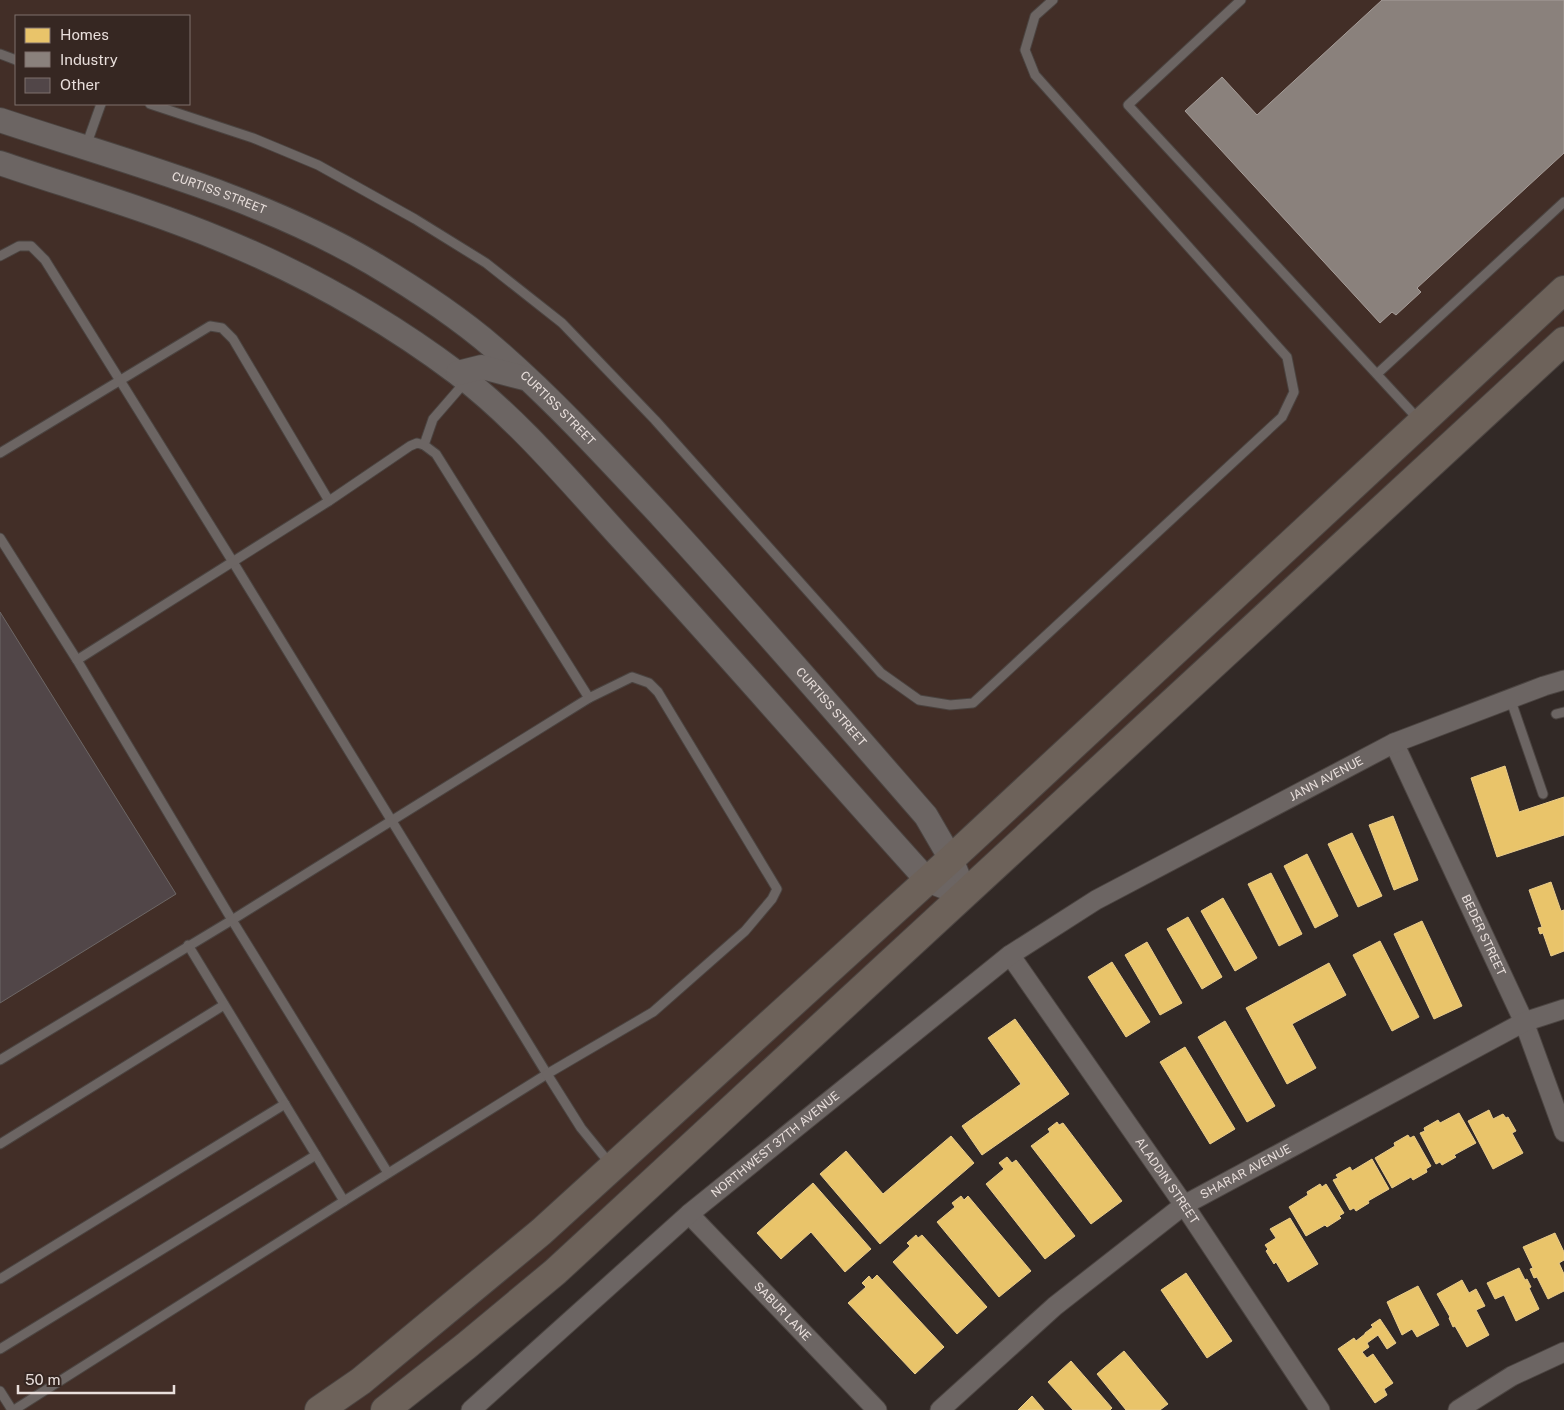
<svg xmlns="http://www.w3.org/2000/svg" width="1564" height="1410" font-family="'Public Sans',sans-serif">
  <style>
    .built { fill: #422e27; fill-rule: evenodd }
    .homes { fill: #e9c46a; stroke: #e9cc8c }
    .industry { fill: #8a817c; stroke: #a69d99 }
    .building { fill: #514648; stroke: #6d6766 }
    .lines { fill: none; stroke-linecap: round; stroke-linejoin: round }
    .service-casing { stroke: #4b4441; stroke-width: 11 }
    .minor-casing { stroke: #4b4441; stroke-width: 21 }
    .tertiary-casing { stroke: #4b4441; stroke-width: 26 }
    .primary-casing { stroke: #4b4441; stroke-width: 30 }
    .service { stroke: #6c6563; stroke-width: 9 }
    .minor { stroke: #6c6563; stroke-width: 19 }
    .tertiary { stroke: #6c6563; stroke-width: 24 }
    .primary { stroke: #6d625a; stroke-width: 28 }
    .labels { text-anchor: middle; stroke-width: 5; stroke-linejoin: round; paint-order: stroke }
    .street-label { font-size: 12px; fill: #e9dfdc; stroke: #362722 }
  </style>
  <rect width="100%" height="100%" fill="#322926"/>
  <path class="built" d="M0,0H1564V354L409,1410H0ZM16,16H189V104H16Z"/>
  <g class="homes">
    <path d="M1505,766L1519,812L1564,797V835L1497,857L1471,778Z"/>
    <path d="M1393,816L1418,880L1394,890L1369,825Z"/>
    <path d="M1352,833L1382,896L1358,907L1328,844Z"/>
    <path d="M1307,854L1338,916L1315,928L1284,866Z"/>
    <path d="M1271,873L1302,934L1279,946L1248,884Z"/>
    <path d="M1551,882L1561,911L1564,910V951L1551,956L1543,933L1540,934L1538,928L1542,927L1529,890Z"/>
    <path d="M1223,898L1257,958L1235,971L1201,911Z"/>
    <path d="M1188,917L1222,977L1202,989L1167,929Z"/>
    <path d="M1422,921L1462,1006L1434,1019L1394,934Z"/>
    <path d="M1380,941L1419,1017L1392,1031L1353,955Z"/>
    <path d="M1147,942L1182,1003L1160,1015L1125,955Z"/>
    <path d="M1112,962L1150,1022L1126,1037L1088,977Z"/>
    <path d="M1329,963L1346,995L1292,1024L1316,1068L1287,1084L1246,1008Z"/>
    <path d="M1015,1019L1069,1094L982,1155L962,1126L1021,1084L988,1038Z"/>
    <path d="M1225,1021L1275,1106L1247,1122L1198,1037Z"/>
    <path d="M1185,1047L1235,1129L1210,1144L1160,1062Z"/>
    <path d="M1489,1110L1493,1119L1503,1114L1506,1118L1508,1117L1516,1131L1512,1133L1523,1153L1493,1169L1468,1121Z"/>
    <path d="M1459,1113L1476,1143L1454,1155L1456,1157L1442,1165L1440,1162L1436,1164L1420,1133L1425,1131L1424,1128L1438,1120L1440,1123Z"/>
    <path d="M1057,1122L1059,1125L1063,1123L1122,1201L1091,1224L1031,1146L1050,1132L1048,1129Z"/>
    <path d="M1408,1135L1410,1138L1414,1136L1431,1166L1426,1169L1427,1172L1413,1180L1411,1177L1392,1188L1375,1158L1395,1146L1394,1143Z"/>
    <path d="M951,1136L974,1163L880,1244L820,1174L846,1151L883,1194Z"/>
    <path d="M1007,1157L1012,1163L1016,1160L1075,1236L1045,1259L986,1184L1004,1169L999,1163Z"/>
    <path d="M1372,1159L1389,1189L1368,1201L1369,1203L1356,1211L1354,1208L1350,1210L1333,1180L1338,1178L1336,1175L1350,1167L1352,1171Z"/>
    <path d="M813,1183L871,1249L845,1272L811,1232L781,1259L757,1233Z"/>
    <path d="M1320,1184L1322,1187L1326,1184L1344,1213L1339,1216L1341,1218L1327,1227L1325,1225L1306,1236L1289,1207L1308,1195L1307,1192Z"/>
    <path d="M961,1196L964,1200L968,1196L1031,1271L999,1297L937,1222L955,1207L952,1203Z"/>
    <path d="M1290,1218L1318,1264L1288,1282L1276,1262L1274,1264L1266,1251L1268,1249L1265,1245L1276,1238L1270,1229Z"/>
    <path d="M1555,1233L1564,1252V1260L1559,1263L1564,1274V1291L1548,1299L1537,1277L1534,1278L1530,1269L1533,1268L1523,1247Z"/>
    <path d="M916,1235L918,1238L922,1235L987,1307L957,1334L893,1262L910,1246L907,1243Z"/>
    <path d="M1519,1268L1525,1280L1527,1279L1531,1287L1529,1288L1539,1309L1516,1321L1504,1295L1495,1299L1487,1283Z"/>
    <path d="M1186,1273L1232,1341L1207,1358L1161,1290Z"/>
    <path d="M877,1275L944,1347L915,1374L848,1303L866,1287L862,1283L869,1276L872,1280Z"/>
    <path d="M1462,1280L1469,1293L1476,1289L1485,1306L1476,1310L1489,1335L1467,1347L1455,1326L1453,1327L1449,1318L1450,1317L1437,1294Z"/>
    <path d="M1418,1286L1439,1325L1417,1337L1412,1329L1402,1335L1387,1302Z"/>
    <path d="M1380,1319L1396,1343L1387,1349L1378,1335L1367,1343L1369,1347L1362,1352L1367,1358L1373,1354L1393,1383L1384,1389L1387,1395L1375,1403L1338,1349L1354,1338L1356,1341L1365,1334V1333L1373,1327L1371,1325Z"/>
    <path d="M1124,1351L1168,1404L1160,1410H1126L1097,1374Z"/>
    <path d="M1071,1361L1112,1408L1110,1410H1073L1048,1382Z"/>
    <path d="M1032,1396L1044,1410H1018Z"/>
  </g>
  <path class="industry" d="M1382,0H1564V153L1417,288L1421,292L1396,315L1392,312L1380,323L1185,111L1222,77L1257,115Z"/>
  <path class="building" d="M0,612L176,894L0,1003Z"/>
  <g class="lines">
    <defs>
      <g id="service">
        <path d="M1241,0L1128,105L1419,420"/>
        <path d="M0,54L16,60"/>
        <path d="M150,104L253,138L318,165L415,219L486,263L562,323L655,420L881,673L919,700L950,705L973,703L1282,417L1294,392L1287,357L1035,75L1025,50L1035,16L1053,0"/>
        <path d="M86,146L101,104"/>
        <path d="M0,256L19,246H31L45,260L233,562L547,1074L344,1201L188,945"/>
        <path d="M1377,374L1564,202"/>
        <path d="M424,445L433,419L466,381"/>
        <path d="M0,453L210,326L222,328L233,339L329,501"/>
        <path d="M0,538L77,660L232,920L388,1173"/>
        <path d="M77,660L329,501L410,446L417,443L424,445L436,454L589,698"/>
        <path d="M1510,698L1543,794"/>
        <path d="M1556,714L1564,712"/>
        <path d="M0,1060L232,920L589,698L632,677L649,683L658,692L777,889L772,899L745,931L653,1012L547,1074L581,1128L611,1165"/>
        <path d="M0,1144L224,1005"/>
        <path d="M0,1279L285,1104"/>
        <path d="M0,1349L316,1155"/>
        <path d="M0,1391L12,1410"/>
        <path d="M14,1410L344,1201"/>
      </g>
      <g id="minor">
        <path id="s1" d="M1394,743L1524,1022L1564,1132"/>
        <path id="s2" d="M1010,955L1184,1205L1320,1410"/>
        <path id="s3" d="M689,1214L877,1410"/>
        <path id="s4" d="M471,1410L689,1214L1010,955L1096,900L1394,743L1544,686L1564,680"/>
        <path id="s5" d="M940,1410L1055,1306L1184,1205L1524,1022L1564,1009"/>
        <path d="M1458,1410L1512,1376L1564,1352"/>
      </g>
      <g id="tertiary">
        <path id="s6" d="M0,120C126,162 256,195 372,263C414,288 457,316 494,348C554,400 608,459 662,517C752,615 839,716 926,816L951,859L965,894"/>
        <path d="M0,163C74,188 150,210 222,240C305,274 385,319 457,373C519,420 570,482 622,539C725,651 825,767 927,880L945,887"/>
        <path d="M458,373L482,367L524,378"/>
      </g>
      <g id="primary">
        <path d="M319,1410L361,1381L541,1232L951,859L1564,290"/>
        <path d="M385,1410L466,1346L555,1272L1564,341"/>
      </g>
    </defs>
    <use href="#service" class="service-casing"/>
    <use href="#minor" class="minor-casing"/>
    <use href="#tertiary" class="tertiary-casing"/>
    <use href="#primary" class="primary-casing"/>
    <use href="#service" class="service"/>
    <use href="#minor" class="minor"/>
    <use href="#tertiary" class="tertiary"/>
    <use href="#primary" class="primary"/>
  </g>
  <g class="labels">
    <g class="street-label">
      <text dy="4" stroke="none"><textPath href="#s6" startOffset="231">CURTISS STREET</textPath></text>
      <text dy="4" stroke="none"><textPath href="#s6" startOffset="636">CURTISS STREET</textPath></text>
      <text dy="4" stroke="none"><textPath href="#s6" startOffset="1041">CURTISS STREET</textPath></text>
      <text dy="4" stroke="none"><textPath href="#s4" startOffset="1068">JANN AVENUE</textPath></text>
      <text dy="4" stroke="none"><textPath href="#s1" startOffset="212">BEDER STREET</textPath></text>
      <text dy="4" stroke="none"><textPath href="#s4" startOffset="404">NORTHWEST 37TH AVENUE</textPath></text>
      <text dy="4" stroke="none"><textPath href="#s5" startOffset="389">SHARAR AVENUE</textPath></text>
      <text dy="4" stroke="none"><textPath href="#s2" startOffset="275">ALADDIN STREET</textPath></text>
      <text dy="4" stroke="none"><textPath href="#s3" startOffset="135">SABUR LANE</textPath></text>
    </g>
  </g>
  <rect x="15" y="15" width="175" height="90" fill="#362722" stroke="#7e716c"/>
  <rect x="25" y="28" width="25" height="15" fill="#e9c46a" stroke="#7e716c"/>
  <text x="60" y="40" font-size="15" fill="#e9dfdc">Homes</text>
  <rect x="25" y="52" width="25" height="15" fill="#8a817c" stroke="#7e716c"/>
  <text x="60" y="65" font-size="15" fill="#e9dfdc">Industry</text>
  <rect x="25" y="78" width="25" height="15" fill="#514648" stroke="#7e716c"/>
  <text x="60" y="90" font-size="15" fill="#e9dfdc">Other</text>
  <path d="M18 1385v8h156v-8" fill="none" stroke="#e9dfdc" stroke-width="2.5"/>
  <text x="25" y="1385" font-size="15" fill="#e9dfdc" stroke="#362722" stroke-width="4" paint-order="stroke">50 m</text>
</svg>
